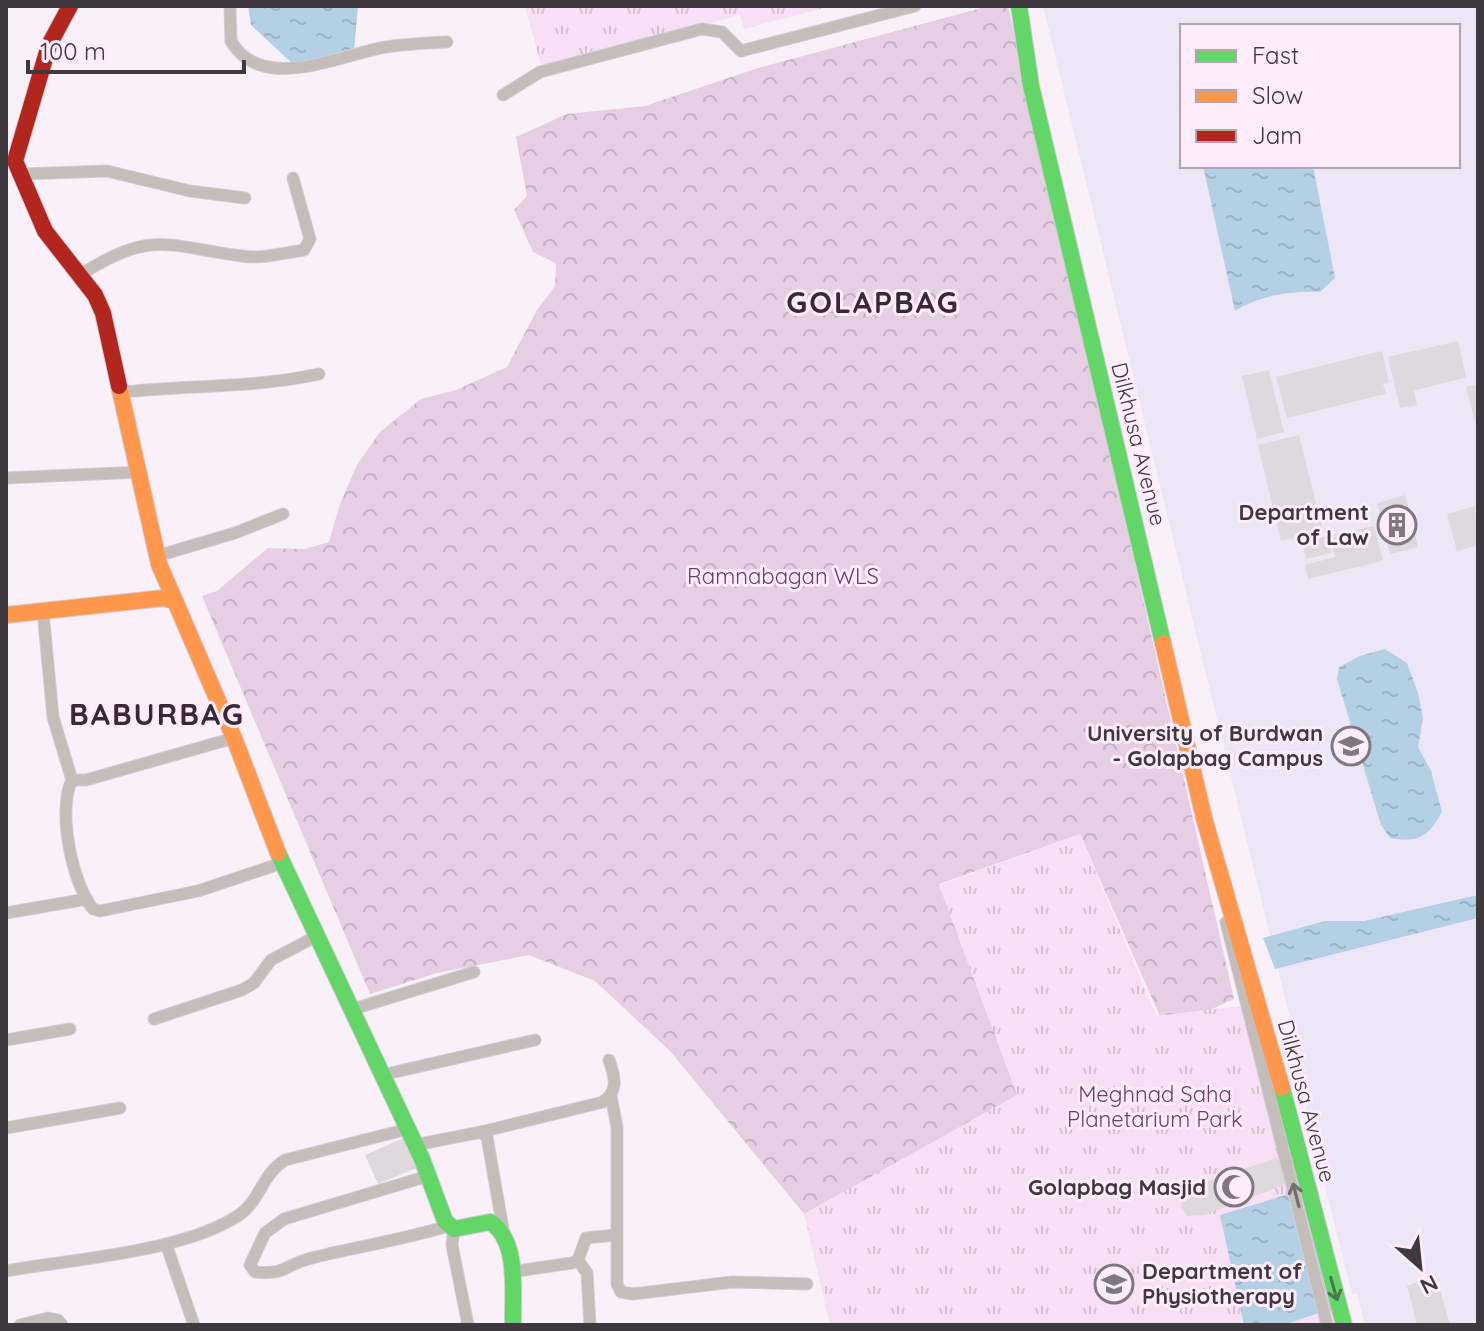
<svg xmlns="http://www.w3.org/2000/svg" width="1484" height="1331" font-family="Quicksand,sans-serif">
  <style>
    .education { fill: #ede6f7; fill-rule: evenodd }
    .forest { fill: url(#forest-crowns) }
    .park { fill: url(#park-tufts) }
    .water { fill: url(#water-ripples) }
    .building { fill: #dfd8df }
    .lines { fill: none; stroke-linecap: round; stroke-linejoin: round }
    .street-casing { stroke: #d4ccd4; stroke-width: 13 }
    .fast-casing { stroke: #d4ccd4; stroke-width: 18 }
    .slow-casing { stroke: #d4ccd4; stroke-width: 18 }
    .jam-casing { stroke: #d4ccd4; stroke-width: 18 }
    .street { stroke: #c4bdba; stroke-width: 11 }
    .fast { stroke: #63d668; stroke-width: 16 }
    .slow { stroke: #ff974d; stroke-width: 16 }
    .jam { stroke: #b3261e; stroke-width: 16 }
    .oneway { stroke: #746d70 }
    .oneway2 { stroke: #4d774f }
    .labels { text-anchor: middle; stroke-width: 6; stroke-linejoin: round; paint-order: stroke }
    .street-label { font-size: 22px; fill: #3f383f; stroke: #feecfd }
    .poi-label { font-size: 22px; font-weight: bold; fill: #3f383f; stroke: #feecfd; text-anchor: end }
    .park-label { font-size: 22px; fill: #693d68; stroke: #feecfd }
    .district-label { font-size: 30px; font-weight: bold; letter-spacing: 2px; fill: #372936; stroke: #feecfd }
  </style>
  <defs>
    <pattern id="forest-crowns" width="20" height="18" patternUnits="userSpaceOnUse" patternTransform="scale(2)"><rect width="20" height="18" fill="#e6cee5"/><path d="M2 6a3 3 0 1 1 6 0M12 15a3 3 0 1 1 6 0" fill="none" stroke="#c6b2c6"/></pattern>
    <pattern id="park-tufts" width="24" height="20" patternUnits="userSpaceOnUse" patternTransform="scale(2)"><rect width="24" height="20" fill="#f7e0f6"/><path d="M3 7l-1-3M5 7V3M7 7l1-3M15 17l-1-3M17 17v-4M19 17l1-3" fill="none" stroke="#d5c1d4"/></pattern>
    <pattern id="water-ripples" width="26" height="14" patternUnits="userSpaceOnUse" patternTransform="scale(2)"><rect width="26" height="14" fill="#b4d0e5"/><path d="M2 4q2-2 4 0t4 0M15 11q2-2 4 0t4 0" fill="none" stroke="#9cb3c6"/></pattern>
  </defs>
  <rect width="100%" height="100%" fill="#faf0fa"/>
  <path class="education" d="M1043,6H1478V1325H1365L1357,1294L1352,1295L1304,1102L1310,1100ZM1182,26H1458V166H1182Z"/>
  <path class="forest" d="M989,6H1008L1234,999L1166,1030L1080,834L939,884L1018,1095L804,1214L671,1052L595,981L529,955L437,973L370,994L202,596L217,591L268,548L305,549L329,542L340,504L357,465L380,432L421,399L456,390L507,367L537,310L555,286L556,263L533,252L514,210L527,196L516,137L567,114L645,106L758,68Z"/>
  <g class="park">
    <path d="M525,6H832L744,29L740,15L542,69Z"/>
    <path d="M1080,834L1156,1016L1240,1006L1339,1325H830L804,1214L1017,1095L939,885Z"/>
  </g>
  <g class="water">
    <path d="M248,6H358L354,52L297,68L251,25Z"/>
    <path d="M1203,166H1313L1335,278L1320,292C1290,291 1260,295 1235,311Z"/>
    <path d="M1385,649L1407,663L1418,693L1423,718L1418,747L1431,771L1442,812C1428,837 1419,843 1390,838L1381,825L1337,679L1339,667L1360,656Z"/>
    <path d="M1478,895V918L1275,969L1263,938L1325,921H1364Z"/>
    <path d="M1302,1190L1331,1309L1283,1325H1244L1220,1215Z"/>
  </g>
  <g class="building">
    <path d="M1458,341L1466,377L1414,391L1417,405L1400,408L1388,357Z"/>
    <path d="M1382,351L1389,383L1383,384L1386,394L1287,418L1276,377Z"/>
    <path d="M1269,370L1284,432L1257,439L1242,376Z"/>
    <path d="M1478,384V429L1477,430L1466,387Z"/>
    <path d="M1299,435L1323,531L1281,541L1258,445Z"/>
    <path d="M1405,495L1418,547L1390,554L1377,503Z"/>
    <path d="M1475,506L1478,545L1457,551L1447,514Z"/>
    <path d="M1374,526L1383,561L1308,579L1305,565L1335,557L1330,536Z"/>
    <path d="M1327,536L1331,553L1306,559L1302,542Z"/>
    <path d="M404,1138L417,1168L378,1184L365,1155Z"/>
    <path d="M1285,1155L1289,1183L1204,1215L1187,1216L1181,1207L1179,1191Z"/>
    <path d="M1436,1275L1450,1325H1417L1407,1286Z"/>
  </g>
  <g class="lines">
    <defs>
      <g id="street">
        <path d="M230,6L231,41C262,95 342,54 386,47C406,44 427,43 447,42"/>
        <path d="M503,95L540,72L702,29L722,32L741,51L915,6"/>
        <path d="M22,174L107,171L190,191L245,198"/>
        <path d="M80,275C152,229 166,246 242,256C262,259 284,253 304,250L310,239L293,178"/>
        <path d="M124,392C190,385 254,388 319,374"/>
        <path d="M6,478L141,472"/>
        <path d="M157,556L235,533L283,514"/>
        <path d="M43,612L53,717L72,780H86L234,738"/>
        <path d="M72,780C57,810 72,883 93,909L100,911L198,891L282,863"/>
        <path d="M6,913L87,899"/>
        <path d="M1226,922L1327,1325"/>
        <path d="M350,1010L474,972"/>
        <path d="M154,1019L242,990L254,983L271,960L315,937"/>
        <path d="M6,1040L70,1029"/>
        <path d="M382,1075L535,1040"/>
        <path d="M611,1096L617,1127V1284L621,1292L633,1294L732,1282L807,1284"/>
        <path d="M6,1128L120,1108"/>
        <path d="M481,1132L603,1102C619,1090 615,1077 609,1060"/>
        <path d="M415,1145L481,1132L487,1137L503,1229"/>
        <path d="M428,1176L284,1219L265,1233L250,1265L255,1272C286,1275 283,1266 308,1259C355,1247 402,1240 448,1226"/>
        <path d="M454,1229L452,1245L468,1325"/>
        <path d="M166,1244L194,1325"/>
        <path d="M578,1260L587,1273L590,1325"/>
        <path d="M6,1271C72,1259 184,1252 239,1215C260,1201 262,1174 285,1160L408,1129"/>
        <path d="M510,1272L572,1263L578,1260L586,1238L616,1235"/>
        <path d="M20,1325L48,1318L58,1320L62,1325"/>
      </g>
      <g id="fast">
        <path d="M1019,6L1031,86L1163,643"/>
        <path d="M278,853L422,1159L445,1221L454,1229L490,1222C520,1241 512,1294 513,1325"/>
        <path d="M1282,1088L1344,1325"/>
      </g>
      <g id="slow">
        <path d="M119,386L159,564L175,601"/>
        <path d="M6,615L164,598L175,601L234,738L278,853"/>
        <path d="M1163,643L1204,818L1282,1088"/>
      </g>
      <path id="jam" d="M70,6L49,45L15,161L45,231L95,295L103,313L119,386"/>
    </defs>
    <use href="#street" class="street-casing"/>
    <use href="#fast" class="fast-casing"/>
    <use href="#slow" class="slow-casing"/>
    <use href="#jam" class="jam-casing"/>
    <use href="#street" class="street"/>
    <use href="#fast" class="fast"/>
    <use href="#slow" class="slow"/>
    <use href="#jam" class="jam"/>
  </g>
  <defs><path id="oneway-shaft" d="M-6 0H5M1.5-3L5.5 0L1.5 3" fill="none" stroke-width="1.6" stroke-linecap="round" stroke-linejoin="round" transform="scale(2)"/></defs>
  <use class="oneway" href="#oneway-shaft" transform="translate(1296 1195) rotate(-104)"/>
  <use class="oneway2" href="#oneway-shaft" transform="translate(1334 1289) rotate(74)"/>
  <defs>
    <symbol id="building-ring" viewBox="-11 -11 22 22"><circle r="9.5" fill="#feecfd" stroke="#807880" stroke-width="1.5"/><path d="M-4-6H4V6H1V3H-1V6H-4ZM-2.5-4.3h1.7v1.8h-1.7ZM.8-4.3h1.7v1.8H.8ZM-2.5-1h1.7V.8h-1.7ZM.8-1h1.7V.8H.8Z" fill="#807880"/></symbol>
    <symbol id="university-ring" viewBox="-11 -11 22 22"><circle r="9.5" fill="#feecfd" stroke="#807880" stroke-width="1.5"/><path d="M0-5L7-2L0 1L-7-2ZM-4 1L0 2.5L4 1V4Q0 6-4 4Z" fill="#807880"/></symbol>
    <symbol id="mosque-ring" viewBox="-11 -11 22 22"><circle r="9.5" fill="#feecfd" stroke="#807880" stroke-width="1.5"/><path d="M3.5-4.9A6 6 0 1 0 3.5 4.9A5 5 0 1 1 3.5-4.9Z" fill="#807880"/></symbol>
  </defs>
  <g fill-rule="evenodd">
    <use href="#building-ring" x="1375" y="503" width="44" height="44"/>
    <use href="#university-ring" x="1329" y="724" width="44" height="44"/>
    <use href="#mosque-ring" x="1212" y="1165" width="44" height="44"/>
    <use href="#university-ring" x="1092" y="1262" width="44" height="44"/>
  </g>
  <g class="labels">
    <g class="street-label">
      <text transform="translate(1139 444) rotate(76)" y="8">Dilkhusa Avenue</text>
      <text transform="translate(1307 1101) rotate(75)" y="8">Dilkhusa Avenue</text>
    </g>
    <g class="poi-label">
      <text x="1369" y="520">Department<tspan x="1369" dy="25">of Law</tspan></text>
      <text x="1323" y="741">University of Burdwan<tspan x="1323" dy="25">- Golapbag Campus</tspan></text>
      <text x="1206" y="1195">Golapbag Masjid</text>
      <text x="1142" y="1279" text-anchor="start">Department of<tspan x="1142" dy="25">Physiotherapy</tspan></text>
    </g>
    <g class="park-label">
      <text x="783" y="584">Ramnabagan WLS</text>
      <text x="1155" y="1102">Meghnad Saha<tspan x="1155" dy="25">Planetarium Park</tspan></text>
    </g>
    <g class="district-label">
      <text x="873" y="313">GOLAPBAG</text>
      <text x="157" y="725">BABURBAG</text>
    </g>
  </g>
  <rect width="1484" height="1331" fill="none" stroke="#3f383f" stroke-width="16"/>
  <rect x="1180" y="24" width="280" height="144" fill="#feecfd" stroke="#b2a4b1" stroke-width="2"/>
  <rect x="1196" y="50" width="40" height="12" fill="#63d668" stroke="#b2a4b1" stroke-width="2"/>
  <text x="1252" y="64" font-size="24" fill="#3f383f">Fast</text>
  <rect x="1196" y="90" width="40" height="12" fill="#ff974d" stroke="#b2a4b1" stroke-width="2"/>
  <text x="1252" y="104" font-size="24" fill="#3f383f">Slow</text>
  <rect x="1196" y="130" width="40" height="12" fill="#b3261e" stroke="#b2a4b1" stroke-width="2"/>
  <text x="1252" y="144" font-size="24" fill="#3f383f">Jam</text>
  <g transform="translate(1420 1267) rotate(153)" stroke="#feecfd" stroke-width="6" paint-order="stroke">
  <path d="M0-6L14 30L0 20L-14 30Z" fill="#3f383f"/>
  <text y="-12" font-size="22" font-weight="bold" text-anchor="middle" fill="#3f383f">N</text>
  </g>
  <path d="M28 60v12h216v-12" fill="none" stroke="#3f383f" stroke-width="4"/>
  <text x="40" y="60" font-size="24" fill="#3f383f" stroke="#feecfd" stroke-width="6" paint-order="stroke">100 m</text>
</svg>
